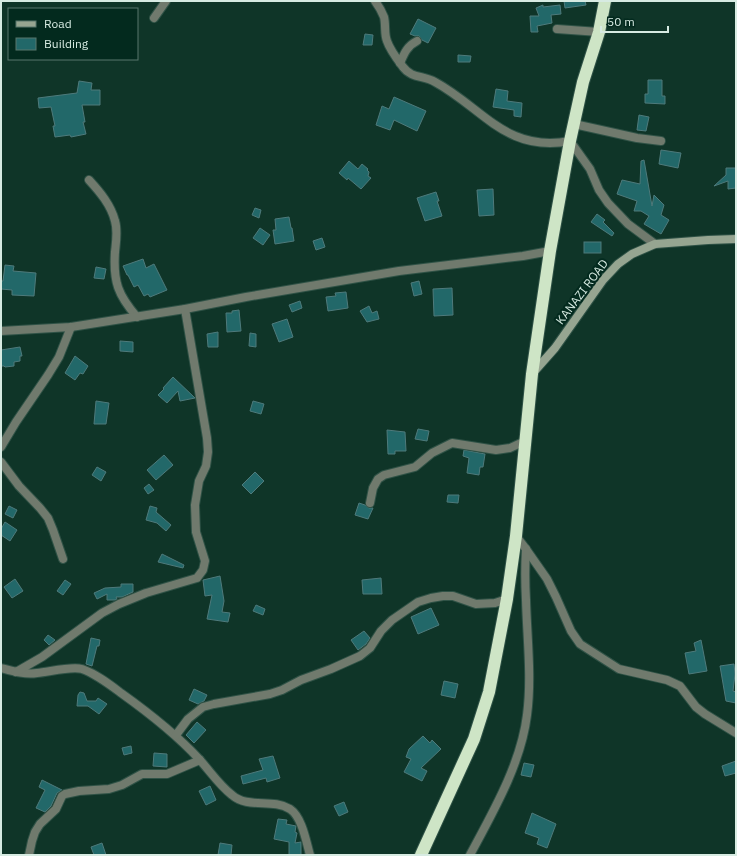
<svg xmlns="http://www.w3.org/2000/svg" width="737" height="856" font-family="'IBM Plex Sans',sans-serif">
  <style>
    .building { fill: #226869; stroke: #4e7a7b }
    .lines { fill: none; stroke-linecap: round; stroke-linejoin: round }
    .street-casing { stroke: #2f5246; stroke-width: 10 }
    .secondary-casing { stroke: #2f5246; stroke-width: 10 }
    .highway-casing { stroke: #2f5246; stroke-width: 14 }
    .street { stroke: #707a6d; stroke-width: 8 }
    .secondary { stroke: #96a591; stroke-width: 8 }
    .highway { stroke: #cee5c6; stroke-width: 12 }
    .labels { text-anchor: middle; stroke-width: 4; stroke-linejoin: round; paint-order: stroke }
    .street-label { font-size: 12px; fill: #d7ebe2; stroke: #032a1e }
  </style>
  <rect width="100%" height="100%" fill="#0f3528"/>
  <g class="building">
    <path d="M564,1H585L586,5L565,8Z"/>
    <path d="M543,5V7L560,5L561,14L551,15L552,23L537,26L538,32H531L530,16H539L536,8Z"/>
    <path d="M418,19L436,28L428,43L422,40L419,36H415L410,34Z"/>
    <path d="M365,34L373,35L372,45H363Z"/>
    <path d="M458,55L471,56L470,62H458Z"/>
    <path d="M648,80H662V96H665V104L645,103V94H648Z"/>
    <path d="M79,81L92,83L91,90H100V105H82L85,122H83L86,134L71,137L70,135L55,137L53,126H55L51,107L39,108L38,98L77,93Z"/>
    <path d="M496,89L508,91L507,101L522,103L521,117L514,116V110L493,107Z"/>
    <path d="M394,97L426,111L417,131L394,120L390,130L376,125L382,106L389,109Z"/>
    <path d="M639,115L649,117L646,131L637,130Z"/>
    <path d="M661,150L681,153L678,168L659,164Z"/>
    <path d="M644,160L652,206L654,195L664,205L661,215L669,220L661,234L644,224L649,216L641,211H634L637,201L617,194L622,180L640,184L641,161Z"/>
    <path d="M349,161L358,169L362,164L368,169L367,170L369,172L368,176L371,178L361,189L348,178L347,180L339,173Z"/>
    <path d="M726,168H736V188L728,189V181L714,186L726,175Z"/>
    <path d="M493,189L494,215L479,216L477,190Z"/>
    <path d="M436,192L439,201H437L442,216L425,221L417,198Z"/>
    <path d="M255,208L261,210L259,218L252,215Z"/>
    <path d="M597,214L605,220L603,222L614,233L612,236L591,222Z"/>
    <path d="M289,217L291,228H292L294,241L275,244L273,230H276L275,219Z"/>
    <path d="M260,228L270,235L263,245L253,238Z"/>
    <path d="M322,238L325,247L316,250L313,241Z"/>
    <rect x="584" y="242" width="17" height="11"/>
    <path d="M143,259L146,268L154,264L167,290L150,297L148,294L144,296L138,285L134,287L128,275H127L123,266Z"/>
    <path d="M5,265L14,266L13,271L36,273L34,296L12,295V290L1,289V281H3Z"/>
    <path d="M96,267L106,269L104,279L94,278Z"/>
    <path d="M419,281L422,294L414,296L411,283Z"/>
    <path d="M452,288L453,315L434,316L433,289Z"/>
    <path d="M346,292L348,308L328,311L326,297L336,296L335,293Z"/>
    <path d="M300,301L302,308L292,312L289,305Z"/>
    <path d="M369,306L372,313L377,311L379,319L367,322L360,311Z"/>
    <path d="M239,310L241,331L227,332L226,313H232V311Z"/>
    <path d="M287,319L293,337L279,342L272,324Z"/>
    <path d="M218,332V347H208L207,334Z"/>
    <path d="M250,333L256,334V347L249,346Z"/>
    <path d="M120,341L133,342V352L120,351Z"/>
    <path d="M20,347L22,356H20V361L14,362V366L5,367L4,366H1V350Z"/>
    <path d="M75,356L88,366L83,374L80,373L75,380L65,373Z"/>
    <path d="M173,377L194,397L195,398L180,401L178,391L167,403L158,395L164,389L163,388Z"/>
    <path d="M96,401L109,403L106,424H94Z"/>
    <path d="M253,401L264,404L261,414L250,411Z"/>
    <path d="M418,429L429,431L427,441L415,439Z"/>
    <path d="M387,430L405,432L406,451H395V454H388Z"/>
    <path d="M464,450L485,454L483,467H480L479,475L467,473L469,458L463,456Z"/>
    <path d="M164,455L173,465L156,480L147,470Z"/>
    <path d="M97,467L106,472L101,481L92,475Z"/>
    <path d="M255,472L264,481L251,494L242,485Z"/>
    <path d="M149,484L154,490L148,494L144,488Z"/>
    <path d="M448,495H459L458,503L447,502Z"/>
    <path d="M359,503L365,505L369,508H373L368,519L355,515Z"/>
    <path d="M9,506L17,510L13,518L5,514Z"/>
    <path d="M150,506L157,508L156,512L171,525L166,531L157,523L146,520Z"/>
    <path d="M5,522L17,530L10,541L1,535V529Z"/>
    <path d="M162,554L184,565L183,568L158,562Z"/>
    <path d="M220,576L224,601L222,612L230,613L228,622L207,619L212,595L205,596L203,580Z"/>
    <path d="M381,578L382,594H363L362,580Z"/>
    <path d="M15,579L23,591L12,598L4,587Z"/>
    <path d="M65,580L71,584L63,595L57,591Z"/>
    <path d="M121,584H133V592L122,597H116L117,599L115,600H107V594L97,599L94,593L105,588L121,587Z"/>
    <path d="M256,605L265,609L263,615L253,611Z"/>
    <path d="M431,608L439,625L418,634L411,617Z"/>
    <path d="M364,631L370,638L366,644L358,650L351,640Z"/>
    <path d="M48,635L55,640L49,645L44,640Z"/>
    <path d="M91,638L100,640L99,646H97L92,666L86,664Z"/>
    <path d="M701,640L707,671L689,674L685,653L696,651L694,643Z"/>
    <path d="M734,664L735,674L733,691L736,692V703L726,701L720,666Z"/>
    <path d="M444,681L458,684L455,698L441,695Z"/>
    <path d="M194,689L207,695L204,701L198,704L189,700Z"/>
    <path d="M80,692L84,693L87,701H96L98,698L107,704L99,714L88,706H77L78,695Z"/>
    <path d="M197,722L206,730L194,743L186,735Z"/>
    <path d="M423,736L430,743L432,740L441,749L421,768L427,771L422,781L404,772L411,759L406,757L409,749Z"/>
    <path d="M131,746L132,753L124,755L122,748Z"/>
    <path d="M154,753L167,754V767L153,766Z"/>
    <path d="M273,756L280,778L267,782L266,778L243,784L241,776L263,770L259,759Z"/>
    <path d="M736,761V773L725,776L722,766Z"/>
    <path d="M524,763L534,765L531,777L521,775Z"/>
    <path d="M42,780L62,790L57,793L51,806L45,812L36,808L45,790L39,787Z"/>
    <path d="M210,786L216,800L206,805L199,791Z"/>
    <path d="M344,802L348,812L339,816L334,806Z"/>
    <path d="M532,813L556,824L547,848L537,844L539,838L525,833Z"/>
    <path d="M278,819L287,820L286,824L296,826L295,832L297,833L295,843L301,842V855H289V842L274,839Z"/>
    <path d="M102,843L106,855H94L91,847Z"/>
    <path d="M220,843L232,845L231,855H218Z"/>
  </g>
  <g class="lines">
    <defs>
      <g id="street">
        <path d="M375,1C378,5 382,12 384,17C386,25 384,34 387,41C390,50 397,59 403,67C412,79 423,75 435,82C483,108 506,153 570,141L590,169L599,190L608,203L628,224L655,244"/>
        <path d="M154,18L166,1"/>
        <path d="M557,29L599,32"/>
        <path d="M400,63C404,54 407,46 417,41"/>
        <path d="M574,124L637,138L661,141"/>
        <path d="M89,180C100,192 111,205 115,221C118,231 116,242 115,252C113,282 118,295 137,317"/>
        <path d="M1,331L71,327L185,309L246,297L399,271L523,256L550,251"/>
        <path d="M1,447L16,422L48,375L59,357L71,327"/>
        <path d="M1,462L19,486L40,508L48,518L53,530L63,559"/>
        <path d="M370,503L373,488L378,479L384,475L415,467L432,453L452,443L496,450L510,448L525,441"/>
        <path d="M516,536L526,549L547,579L556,597L571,631L580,644L619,669L667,680L680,686L696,707L705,714L736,733"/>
        <path d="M1,668C12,671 25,675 37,673C49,672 71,666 82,669C96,674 109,684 121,693C149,713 176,734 199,759C210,771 219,785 232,795C248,809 272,798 290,809C302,817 306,841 310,855"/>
        <path d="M16,672L42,657L102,613L119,604L146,593L197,578L203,570L205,561L196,532L195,505L199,481L206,466L208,452L207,438L185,309"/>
        <path d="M176,735L188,719L203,707L214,704L270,694L282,690L301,680L331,669L360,656L370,648L381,631L392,620L418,602L431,598L443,596H453L476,604L495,603L507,599"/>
        <path d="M29,855L32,841L35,832L40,824L56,809L62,796L65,794L79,791L109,789L122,785L142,774H167L200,760"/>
        <path d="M470,855C493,812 521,764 527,715C532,677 527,638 526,600C525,583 525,566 526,549"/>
      </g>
      <path id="secondary" d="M532,374L555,348L603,280L618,264L632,254L655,244L708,240L736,239"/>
      <path id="highway" d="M421,855L474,739L489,692L507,599L516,536L532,374L550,251L570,141L583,82L599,32L605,1"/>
    </defs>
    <use href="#street" class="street-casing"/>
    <use href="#secondary" class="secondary-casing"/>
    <use href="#highway" class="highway-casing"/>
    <use href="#street" class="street"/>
    <use href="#secondary" class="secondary"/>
    <use href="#highway" class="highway"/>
  </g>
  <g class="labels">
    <g class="street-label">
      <text transform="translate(582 292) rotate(-53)" y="4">KANAZI ROAD</text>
    </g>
  </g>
  <rect width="737" height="856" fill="none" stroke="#d7ebe2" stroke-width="4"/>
  <rect x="8" y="8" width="130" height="52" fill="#032a1e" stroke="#58776c"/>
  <rect x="16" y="21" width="20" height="6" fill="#96a591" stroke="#58776c"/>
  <text x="44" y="28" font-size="12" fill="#d7ebe2">Road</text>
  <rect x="16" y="38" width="20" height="12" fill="#226869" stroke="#58776c"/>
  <text x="44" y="48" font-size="12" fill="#d7ebe2">Building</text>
  <path d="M601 26v6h67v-6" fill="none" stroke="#d7ebe2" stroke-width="2"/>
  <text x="607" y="26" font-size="12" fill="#d7ebe2" stroke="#032a1e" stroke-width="3" paint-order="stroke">50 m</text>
</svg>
